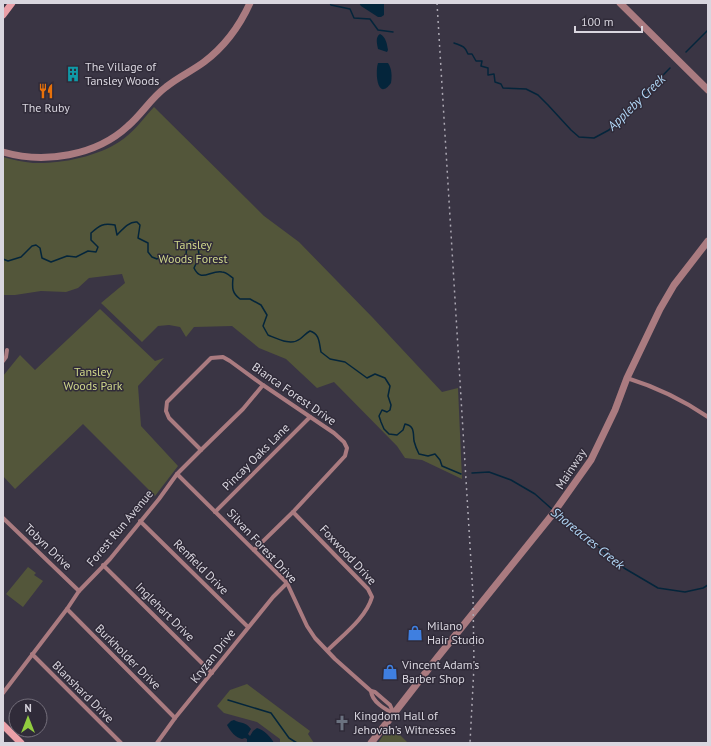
<svg xmlns="http://www.w3.org/2000/svg" width="711" height="746" font-family="'PT Sans',sans-serif">
  <style>
    .green { fill: #53563a }
    .water { fill: #04253b }
    .lines { fill: none; stroke-linecap: round; stroke-linejoin: round }
    .stream { stroke: #04253b; stroke-width: 1.5 }
    .minor { stroke: #aa7b80; stroke-width: 4 }
    .tertiary { stroke: #aa7b80; stroke-width: 7 }
    .secondary { stroke: #eaa0a8; stroke-width: 7 }
    .rail { stroke: #aca8b3; stroke-width: 1.5; stroke-dasharray: 2 4; stroke-linecap: butt }
    .labels { text-anchor: middle; stroke-width: 3; stroke-linejoin: round; paint-order: stroke }
    .poi-label { font-size: 12px; fill: #d9d6df; stroke: #302b39; text-anchor: start }
    .park-label { font-size: 12px; fill: #cfd78a; stroke: #302b39 }
    .street-label { font-size: 12px; fill: #d9d6df; stroke: #302b39 }
    .water-label { font-size: 13px; font-style: italic; fill: #b1d7f7; stroke: #302b39 }
  </style>
  <rect width="100%" height="100%" fill="#3a3544"/>
  <g class="green">
    <path d="M154,107L264,216L299,242L373,318L442,392L458,388L462,479L422,460L405,458L397,446L334,382L317,388L286,359L259,348L232,326L194,327L186,337L180,327L169,325L158,326L142,342L101,303L125,283L122,274L89,278L78,288L66,292L41,291L15,295H3V157C13,160 23,162 33,163C60,164 96,157 119,142C133,133 143,119 154,107Z"/>
    <path d="M100,309L155,361L164,358L138,386L141,426L178,466L155,496L83,424L15,489L3,476V376L20,355L35,370Z"/>
    <path d="M28,567L36,573L34,575L43,581L23,607L6,594Z"/>
    <path d="M247,684L310,731L308,734L314,743H280V739L257,722L224,713L217,706L230,690Z"/>
    <path d="M389,727L400,735L408,743H378Z"/>
  </g>
  <g class="water">
    <path d="M359,3H384V15L381,17H378L361,6Z"/>
    <path d="M380,34C386,37 387,44 388,50L387,52L378,49C377,44 375,37 380,34Z"/>
    <path d="M378,63H388C392,69 392,76 391,83C377,102 375,72 378,63Z"/>
    <path d="M234,720C241,724 245,721 251,729L248,734L250,736L253,731L257,728C264,730 271,737 274,743H247V739L245,738L242,739C236,738 230,731 227,725L231,721Z"/>
  </g>
  <g class="lines">
    <g class="stream">
      <path d="M330,3L331,5L350,9L354,18L370,19L378,30L393,32"/>
      <path d="M454,43C462,46 465,46 468,54H472L476,61H482L481,66L488,68V75L494,74L495,82L501,84L503,88L526,89L538,95L548,105L571,130L579,137L594,138L609,130L670,68"/>
      <path d="M686,52L708,30"/>
      <path d="M3,259L8,261L21,257L32,246L36,245L40,248L42,258L51,262L67,256L76,257L88,251L96,252L98,247L91,240V233C100,225 103,223 115,225L117,235C122,230 129,221 137,222L140,225L138,238L148,243V252L152,257L157,259L163,255H169L180,264C189,258 185,252 187,243L190,240H193C202,250 199,258 194,268C201,283 210,270 222,272C226,272 230,276 233,278C232,288 232,293 240,299H250L261,305L267,315L263,326L268,335C278,339 291,346 300,339C304,336 306,333 310,331C320,334 319,343 321,352L330,359L345,362L367,378L375,374L385,378L390,386L388,396L391,405L390,410L387,412L382,410L379,416L381,422L384,429L389,434L397,435L403,430L405,424C415,426 413,433 414,441C415,445 417,450 419,454L428,456L435,454L440,460L442,466L461,474"/>
      <path d="M472,473L489,472L511,480L535,494L553,510"/>
      <path d="M556,512L624,568L658,588L685,592L703,588L708,585"/>
      <path d="M228,700L271,713L289,738L297,743"/>
    </g>
    <g class="minor">
      <path d="M3,361L6,357L7,350"/>
      <path d="M627,378C656,387 683,400 708,417"/>
      <path d="M201,450L169,418L166,411L167,402L211,358L223,357L230,361L263,385L334,433L344,442L347,448L345,456L293,512L254,550"/>
      <path d="M177,474L287,583L307,626L315,638L335,659L371,691L375,692L390,705L394,714"/>
      <path d="M215,512L310,417"/>
      <path d="M293,512L368,589L372,597C366,618 343,635 328,650"/>
      <path d="M3,518L79,591"/>
      <path d="M140,521L248,627"/>
      <path d="M103,565L212,673"/>
      <path d="M67,609L175,718"/>
      <path d="M32,654L121,743"/>
      <path d="M371,691C372,702 385,709 394,714"/>
      <path d="M3,693L67,609L79,591L110,559L159,499L177,474L201,450L243,409L263,385"/>
      <path d="M157,743L175,718L273,597L287,583"/>
    </g>
    <g class="tertiary">
      <path d="M620,3L708,90"/>
      <path d="M3,152C44,164 96,156 128,126C142,114 151,98 166,87C178,77 192,71 204,62C224,47 240,25 250,3"/>
      <path d="M371,743L437,658L552,515L591,460L615,410L627,378L660,309L674,285L708,241"/>
    </g>
    <g class="secondary">
      <path d="M3,15L12,3"/>
      <path d="M3,725L21,743"/>
    </g>
    <path class="rail" d="M437,3L473,595L474,666L470,743"/>
  </g>
  <defs>
    <symbol id="building-bare" viewBox="-9 -9 18 18"><path d="M-4-6H4V6H1V3H-1V6H-4ZM-2.5-4.3h1.7v1.8h-1.7ZM.8-4.3h1.7v1.8H.8ZM-2.5-1h1.7V.8h-1.7ZM.8-1h1.7V.8H.8Z" fill="#0f9aa8" stroke="#302b39" stroke-width="2.5" paint-order="stroke"/></symbol>
    <symbol id="restaurant-bare" viewBox="-9 -9 18 18"><path d="M-5-6h1v4h1v-4h1v4h1v-4h1v5L-1.5 .5V6h-2V.5L-5-1ZM5-6V6H3V1.5H1.5Q1.5-4 5-6Z" fill="#e8710a" stroke="#302b39" stroke-width="2.5" paint-order="stroke"/></symbol>
    <symbol id="shop-bare" viewBox="-9 -9 18 18"><path d="M-5-2.5h2.3a2.7 3.5 0 0 1 5.4 0H5L5.5 6h-11ZM-1.5-2.5h3a1.5 2.3 0 0 0-3 0Z" fill="#3f7fe0" stroke="#302b39" stroke-width="2.5" paint-order="stroke"/></symbol>
    <symbol id="church-bare" viewBox="-9 -9 18 18"><path d="M-1.2-6h2.4v3.5h3.3v2.4h-3.3V6h-2.4V-.1h-3.3v-2.4h3.3Z" fill="#6b7280" stroke="#302b39" stroke-width="2.5" paint-order="stroke"/></symbol>
  </defs>
  <g fill-rule="evenodd">
    <use href="#building-bare" x="62" y="63" width="22" height="22"/>
    <use href="#restaurant-bare" x="35" y="80" width="22" height="22"/>
    <use href="#shop-bare" x="404" y="622" width="22" height="22"/>
    <use href="#shop-bare" x="379" y="661" width="22" height="22"/>
    <use href="#church-bare" x="331" y="712" width="22" height="22"/>
  </g>
  <g class="labels">
    <g class="poi-label">
      <text x="85" y="71">The Village of<tspan x="85" dy="14">Tansley Woods</tspan></text>
      <text x="46" y="112" text-anchor="middle">The Ruby</text>
      <text x="427" y="630">Milano<tspan x="427" dy="14">Hair Studio</tspan></text>
      <text x="402" y="669">Vincent Adam's<tspan x="402" dy="14">Barber Shop</tspan></text>
      <text x="354" y="720">Kingdom Hall of<tspan x="354" dy="14">Jehovah's Witnesses</tspan></text>
    </g>
    <g class="park-label">
      <text x="193" y="249">Tansley<tspan x="193" dy="14">Woods Forest</tspan></text>
      <text x="93" y="376">Tansley<tspan x="93" dy="14">Woods Park</tspan></text>
    </g>
    <g class="street-label">
      <text transform="translate(294 394) rotate(35)" y="4">Bianca Forest Drive</text>
      <text transform="translate(256 457) rotate(-45)" y="4">Pincay Oaks Lane</text>
      <text transform="translate(571 469) rotate(-57)" y="4">Mainway</text>
      <text transform="translate(120 528) rotate(-50)" y="4">Forest Run Avenue</text>
      <text transform="translate(262 546) rotate(47)" y="4">Silvan Forest Drive</text>
      <text transform="translate(48 547) rotate(44)" y="4">Tobyn Drive</text>
      <text transform="translate(348 555) rotate(47)" y="4">Foxwood Drive</text>
      <text transform="translate(201 567) rotate(45)" y="4">Renfield Drive</text>
      <text transform="translate(165 612) rotate(45)" y="4">Inglehart Drive</text>
      <text transform="translate(213 656) rotate(-52)" y="4">Kryzan Drive</text>
      <text transform="translate(128 657) rotate(45)" y="4">Burkholder Drive</text>
      <text transform="translate(83 692) rotate(45)" y="4">Blanshard Drive</text>
    </g>
    <g class="water-label">
      <text transform="translate(636 102) rotate(-44)" y="5">Appleby Creek</text>
      <text transform="translate(588 538) rotate(39)" y="5">Shoreacres Creek</text>
    </g>
  </g>
  <rect width="711" height="746" fill="none" stroke="#d9d6df" stroke-width="8"/>
  <g transform="translate(28 718)"><circle r="19" fill="#302b39" stroke="#746f7b"/>
  <path d="M0-3L7 15L0 10L-7 15Z" fill="#91cd3f"/>
  <text y="-6" font-size="11" font-weight="bold" text-anchor="middle" fill="#d9d6df">N</text>
  </g>
  <path d="M575 26v6h67v-6" fill="none" stroke="#d9d6df" stroke-width="2"/>
  <text x="581" y="26" font-size="12" fill="#d9d6df" stroke="#302b39" stroke-width="3" paint-order="stroke">100 m</text>
</svg>
